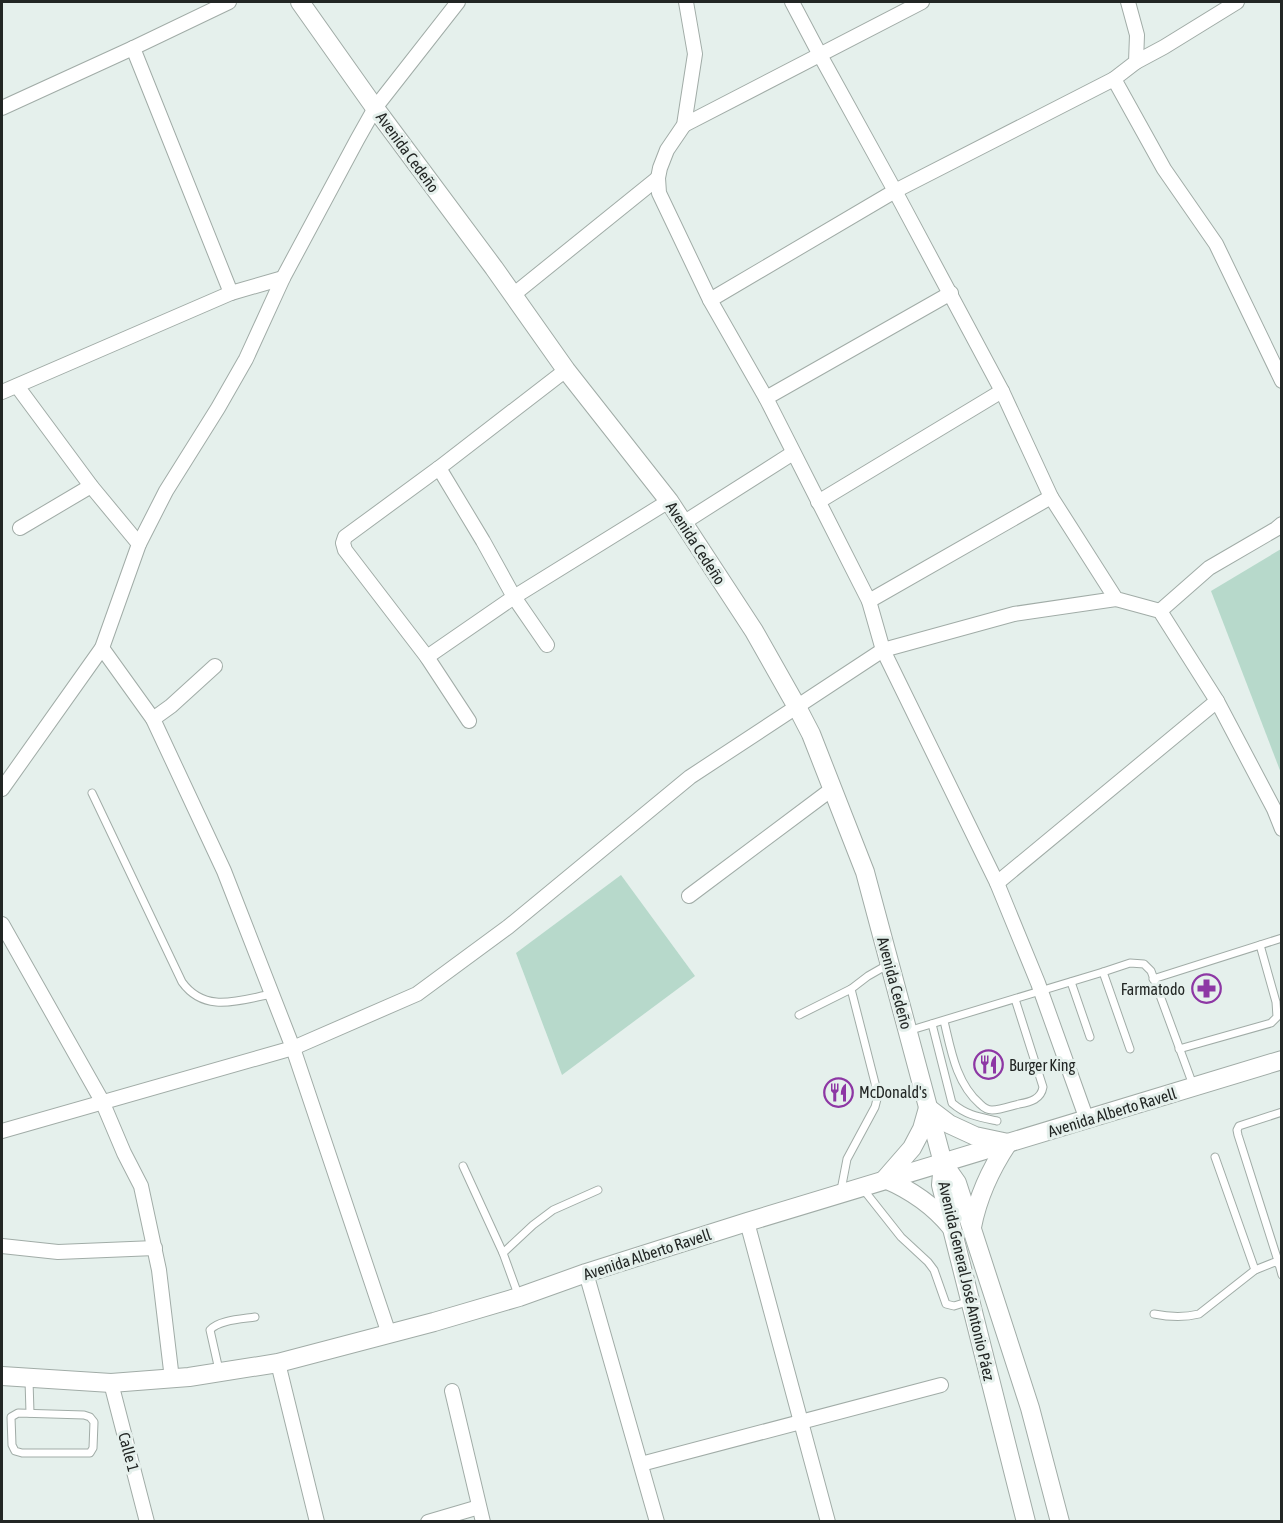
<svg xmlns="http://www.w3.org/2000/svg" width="1283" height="1523" font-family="'Asap Condensed',sans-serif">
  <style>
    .green { fill: #b7d9cb }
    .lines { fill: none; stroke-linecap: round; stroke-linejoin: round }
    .lane-casing { stroke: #a1aca7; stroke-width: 9 }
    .street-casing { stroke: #a1aca7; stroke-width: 16 }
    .secondary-casing { stroke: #a1aca7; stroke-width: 20 }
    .lane { stroke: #fff; stroke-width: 7 }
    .street { stroke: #fff; stroke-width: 14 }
    .secondary { stroke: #fff; stroke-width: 18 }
    .labels { text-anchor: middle; stroke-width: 6; stroke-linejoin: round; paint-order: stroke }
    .street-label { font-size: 16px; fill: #222624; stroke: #e5f0ec }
    .poi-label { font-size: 16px; fill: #222624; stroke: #e5f0ec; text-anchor: start }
  </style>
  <rect width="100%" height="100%" fill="#e5f0ec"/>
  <g class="green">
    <path d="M1281,549V773L1211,591Z"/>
    <path d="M621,875L695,976L562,1075L516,953Z"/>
  </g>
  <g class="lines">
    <defs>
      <g id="lane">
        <path d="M92,793L182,982C205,1014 239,1000 272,994"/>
        <path d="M1153,979L1282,938"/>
        <path d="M1071,982L1090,1037"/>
        <path d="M851,989L868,976L889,964"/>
        <path d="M799,1015L851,989L875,1083L877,1099L875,1107L847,1159L841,1190"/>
        <path d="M944,1021C951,1050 956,1083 980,1104C983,1107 987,1110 992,1110C1000,1110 1011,1106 1019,1104C1031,1102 1041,1099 1043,1087L1015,999"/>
        <path d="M932,1024L952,1103C966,1115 978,1117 997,1121"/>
        <path d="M908,1031L1103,972"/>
        <path d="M1130,1049L1103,972L1130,963L1144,964L1151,971L1193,1085"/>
        <path d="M1179,1049L1271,1023L1277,1017L1276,1002L1260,945"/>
        <path d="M1215,1157L1255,1270"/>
        <path d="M463,1166L503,1253"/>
        <path d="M863,1189L901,1237L928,1262L934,1270L946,1304L954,1306L970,1301"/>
        <path d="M1282,1261L1279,1264L1282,1275"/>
        <path d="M519,1297L503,1253L533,1225L553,1210L598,1190"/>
        <path d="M1154,1314C1169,1317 1183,1318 1199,1314L1255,1270L1275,1262L1279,1264L1238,1135L1237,1130L1239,1126L1282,1112"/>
        <path d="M219,1370L210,1330C218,1320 242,1319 255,1317"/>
        <path d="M29,1380L30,1413"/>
        <path d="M18,1413L84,1415L90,1417L94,1422L93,1448L90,1453H22L15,1451L12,1445L11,1417Z"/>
      </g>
      <g id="street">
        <path d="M686,2L695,54L684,125L667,150L660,168L658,178L659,193L710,300L766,398L869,601L883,650L997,883L1038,983L1087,1120"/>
        <path d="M792,2L820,55L895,191L1002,391L1051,497L1116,599L1160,611L1217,701L1274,809L1282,829"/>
        <path d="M1128,2L1137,35L1136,62L1114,79L1164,169L1216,244L1282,381"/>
        <path d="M133,48L231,293"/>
        <path d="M1136,62L1164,47L1237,2"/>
        <path d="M2,108L133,48L229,2"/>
        <path d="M684,125L922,2"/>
        <path d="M513,295L658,178"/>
        <path d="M710,300L895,191L1114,79"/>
        <path d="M17,386L91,486L139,544"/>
        <path d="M2,392L231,293L283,278"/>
        <path d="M766,398L951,293"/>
        <path d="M439,468L483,541L514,597L547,645"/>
        <path d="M818,502L1002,391"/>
        <path d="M683,523L793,453"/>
        <path d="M20,528L91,486"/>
        <path d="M869,601L1051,497"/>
        <path d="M1160,611L1209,568L1276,529L1282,524"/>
        <path d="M102,648L153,719L224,871L293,1048L389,1334"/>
        <path d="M427,657L514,597L669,501"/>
        <path d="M153,719L171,706L215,666"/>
        <path d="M469,721L427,657L345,550L343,543L345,537L439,468L566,370"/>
        <path d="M2,789L102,648L139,544L166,491L218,408L246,359L283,278L357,140L375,108L458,2"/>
        <path d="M997,883L1217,701"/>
        <path d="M689,896L832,789"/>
        <path d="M2,924L102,1101L124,1153L141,1186L159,1270L172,1379"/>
        <path d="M2,1131L293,1048L417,994L508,927L690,777L883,650L1014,614L1116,599"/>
        <path d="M747,1222L828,1522"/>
        <path d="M2,1246L58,1252L155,1248"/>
        <path d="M586,1273L657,1522"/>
        <path d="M278,1363L317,1522"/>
        <path d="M111,1383L147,1522"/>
        <path d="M452,1391L483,1522"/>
        <path d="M641,1464L941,1385"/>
        <path d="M428,1522L479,1507"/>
      </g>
      <g id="secondary">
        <path d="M300,2L375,108L494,268L566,370L669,501L754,631L797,707L811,734L865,872L943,1163L941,1185L1026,1522"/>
        <path d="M943,1163L957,1183L1030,1408L1060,1522"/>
        <path d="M951,1227C933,1205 911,1190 885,1179L912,1148L922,1129L928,1108L949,1124L975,1136L1008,1143C990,1170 978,1196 972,1227"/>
        <path d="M2,1376L111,1383L189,1377L278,1363L434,1322L519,1297L586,1273L747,1222L1282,1060"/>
      </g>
    </defs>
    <use href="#lane" class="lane-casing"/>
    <use href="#street" class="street-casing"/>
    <use href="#secondary" class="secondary-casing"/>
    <use href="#lane" class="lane"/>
    <use href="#street" class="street"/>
    <use href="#secondary" class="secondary"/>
  </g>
  <defs>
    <symbol id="pharmacy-ring" viewBox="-11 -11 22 22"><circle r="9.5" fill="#e5f0ec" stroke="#8d37a4" stroke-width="1.5"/><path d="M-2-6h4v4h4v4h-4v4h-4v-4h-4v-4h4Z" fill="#8d37a4"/></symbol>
    <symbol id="restaurant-ring" viewBox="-11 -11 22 22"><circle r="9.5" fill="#e5f0ec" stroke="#8d37a4" stroke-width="1.5"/><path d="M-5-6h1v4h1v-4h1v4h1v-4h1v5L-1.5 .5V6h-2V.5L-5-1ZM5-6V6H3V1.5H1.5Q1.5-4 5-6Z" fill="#8d37a4"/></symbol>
  </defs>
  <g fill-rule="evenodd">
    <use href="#pharmacy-ring" x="1190" y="972" width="33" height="33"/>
    <use href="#restaurant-ring" x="972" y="1048" width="33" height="33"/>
    <use href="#restaurant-ring" x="822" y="1076" width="33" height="33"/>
  </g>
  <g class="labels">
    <g class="street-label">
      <text transform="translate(408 152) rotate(54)" y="6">Avenida Cedeño</text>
      <text transform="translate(696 543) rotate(57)" y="6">Avenida Cedeño</text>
      <text transform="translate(895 983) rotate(75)" y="6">Avenida Cedeño</text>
      <text transform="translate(1112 1112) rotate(-17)" y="6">Avenida Alberto Ravell</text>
      <text transform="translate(647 1254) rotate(-18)" y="6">Avenida Alberto Ravell</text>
      <text transform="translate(967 1281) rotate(77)" y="6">Avenida General José Antonio Páez</text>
      <text transform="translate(129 1452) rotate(75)" y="6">Calle 1</text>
    </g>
    <g class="poi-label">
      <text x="1185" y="995" text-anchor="end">Farmatodo</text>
      <text x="1009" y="1071">Burger King</text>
      <text x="859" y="1098">McDonald's</text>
    </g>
  </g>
  <rect width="1283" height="1523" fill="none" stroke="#222624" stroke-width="6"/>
</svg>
